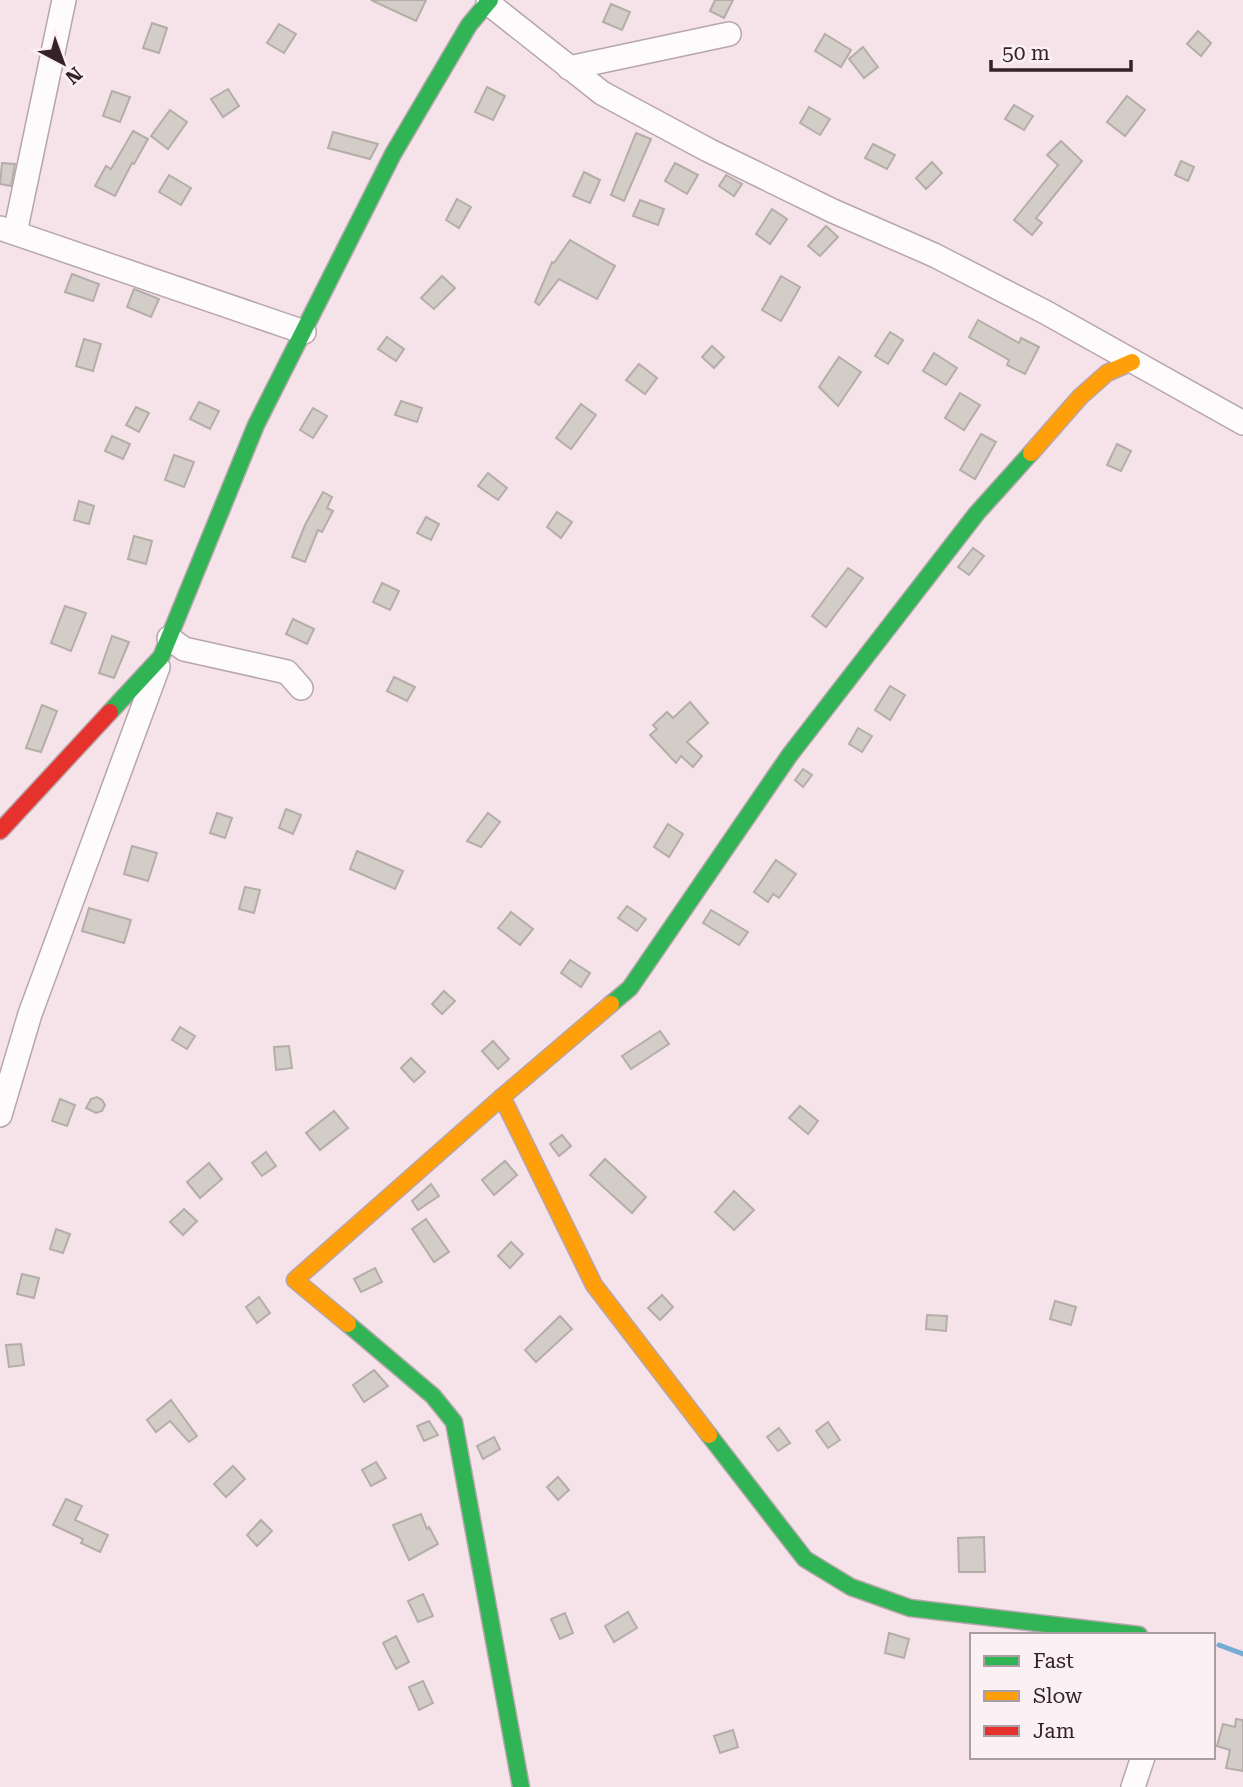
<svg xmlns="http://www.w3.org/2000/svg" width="1243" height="1787" font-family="'Roboto Serif',serif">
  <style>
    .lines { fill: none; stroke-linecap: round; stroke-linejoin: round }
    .stream { stroke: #75acd3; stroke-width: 5 }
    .building { fill: #d3cdc7; stroke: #b4ada8; stroke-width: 2 }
    .street-casing { stroke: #b7a6ac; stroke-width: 26 }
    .fast-casing { stroke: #b7a6ac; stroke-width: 19 }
    .slow-casing { stroke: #b7a6ac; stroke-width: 19 }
    .jam-casing { stroke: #b7a6ac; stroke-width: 19 }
    .street { stroke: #fefbfc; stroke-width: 23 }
    .fast { stroke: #30b455; stroke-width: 16 }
    .slow { stroke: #ff9f0a; stroke-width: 16 }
    .jam { stroke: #e5322d; stroke-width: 16 }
  </style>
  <rect width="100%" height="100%" fill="#f5e3e9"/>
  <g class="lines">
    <path class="stream" d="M1219,1645L1243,1654"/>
  </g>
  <g class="building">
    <path d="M371,0H426L416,21Z"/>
    <path d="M715,0H733L724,18L710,11Z"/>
    <path d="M611,4L630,12L622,30L603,22Z"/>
    <path d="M152,23L167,28L159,53L143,48Z"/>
    <path d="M279,24L296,34L284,53L267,43Z"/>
    <path d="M1198,31L1211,43L1201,56L1187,44Z"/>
    <path d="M825,34L851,50L841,67L815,51Z"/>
    <path d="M863,47L878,67L864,78L849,59Z"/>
    <path d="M487,87L505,96L493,120L475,112Z"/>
    <path d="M228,89L239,106L223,117L211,99Z"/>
    <path d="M112,91L130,97L120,122L103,116Z"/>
    <path d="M1127,96L1145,110L1125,136L1107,122Z"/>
    <path d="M1014,105L1033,116L1024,130L1005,119Z"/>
    <path d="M809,107L830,119L820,135L800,123Z"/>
    <path d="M170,110L187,122L168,149L151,136Z"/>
    <path d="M133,131L148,139L134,164L132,163L115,196L95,186L106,166L111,169Z"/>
    <path d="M333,132L378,144L370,159L328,148Z"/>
    <path d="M636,133L651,139L624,201L611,195Z"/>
    <path d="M1061,141L1082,161L1036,218L1042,223L1032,235L1014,220L1058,165L1047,155Z"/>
    <path d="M873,144L895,155L887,169L865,158Z"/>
    <path d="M1181,161L1194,167L1188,181L1175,175Z"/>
    <path d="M932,162L942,173L926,189L916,178Z"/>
    <path d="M2,163L15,164L11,186L0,184Z"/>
    <path d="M675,163L698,175L687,194L665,181Z"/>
    <path d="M584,172L600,180L590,203L573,196Z"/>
    <path d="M169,175L191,188L181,205L159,192Z"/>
    <path d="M726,175L742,184L734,196L719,186Z"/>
    <path d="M457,199L471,207L459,228L446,220Z"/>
    <path d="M640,200L664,209L658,225L633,216Z"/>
    <path d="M772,209L787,219L770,244L756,234Z"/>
    <path d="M826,226L838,237L820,256L808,246Z"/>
    <path d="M570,240L615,266L597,299L559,279L539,305L535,302L552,262L554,263Z"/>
    <path d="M72,274L99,284L93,301L65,292Z"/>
    <path d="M442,276L455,288L434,309L421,298Z"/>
    <path d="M781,276L800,287L781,321L762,310Z"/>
    <path d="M134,289L159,299L151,317L127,307Z"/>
    <path d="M978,320L1019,343L1021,338L1039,347L1025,374L1007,365L1009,360L969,337Z"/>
    <path d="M890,332L903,340L888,364L875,356Z"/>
    <path d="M387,337L404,349L396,361L378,349Z"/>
    <path d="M84,339L101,344L93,371L76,366Z"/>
    <path d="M712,346L724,357L714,368L702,357Z"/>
    <path d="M934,353L957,368L946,385L923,371Z"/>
    <path d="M839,357L861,372L838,406L819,387Z"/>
    <path d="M639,364L657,378L645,394L626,380Z"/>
    <path d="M960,393L980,405L964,430L945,418Z"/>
    <path d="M401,401L422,408L417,422L395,415Z"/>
    <path d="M199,402L219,411L210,429L190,419Z"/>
    <path d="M581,404L596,415L571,449L556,438Z"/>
    <path d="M136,407L149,413L139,432L126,425Z"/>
    <path d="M313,408L327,416L313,438L300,430Z"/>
    <path d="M981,434L996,442L975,479L960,470Z"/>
    <path d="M112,436L130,444L123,459L105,451Z"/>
    <path d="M1117,444L1131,451L1121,471L1107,465Z"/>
    <path d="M174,455L194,462L184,487L165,480Z"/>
    <path d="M488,473L507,488L498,500L478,486Z"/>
    <path d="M323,492L332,497L327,508L333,511L322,532L318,530L305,562L292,557L305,525Z"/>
    <path d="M79,501L94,506L89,524L74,520Z"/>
    <path d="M557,512L572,522L561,538L547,527Z"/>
    <path d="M426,517L439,524L431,540L417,533Z"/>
    <path d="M134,536L152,541L146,564L128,559Z"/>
    <path d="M973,548L984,556L969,575L958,567Z"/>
    <path d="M848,568L863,578L826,627L812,616Z"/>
    <path d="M382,583L399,591L390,610L373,602Z"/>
    <path d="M65,606L86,613L71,651L51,643Z"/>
    <path d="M293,619L314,629L307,644L286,634Z"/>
    <path d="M112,636L129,642L114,678L99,673Z"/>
    <path d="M394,677L415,687L407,701L387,691Z"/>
    <path d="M890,686L905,695L890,720L875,710Z"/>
    <path d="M690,702L708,723L687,742L702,756L693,767L681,756L676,763L650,735L657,729L653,725L667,712L673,718Z"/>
    <path d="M42,705L57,711L41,752L26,748Z"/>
    <path d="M858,728L872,736L862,752L849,744Z"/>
    <path d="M803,769L812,775L803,787L795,780Z"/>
    <path d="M286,809L301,815L293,834L279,828Z"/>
    <path d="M217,813L232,818L225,838L210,833Z"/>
    <path d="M488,813L500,822L481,847L467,841Z"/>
    <path d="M668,824L683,834L669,857L654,847Z"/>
    <path d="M132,846L157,853L148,881L124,874Z"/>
    <path d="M357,851L403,871L395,889L350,869Z"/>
    <path d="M776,860L796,874L779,898L773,894L768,902L754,892Z"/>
    <path d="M245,887L260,890L254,913L239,909Z"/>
    <path d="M627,906L646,919L637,931L618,918Z"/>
    <path d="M89,908L131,920L124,943L82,931Z"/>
    <path d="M711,910L748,932L739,945L703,923Z"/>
    <path d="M511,912L533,929L520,945L498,928Z"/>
    <path d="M570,960L590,973L581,987L561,973Z"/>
    <path d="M444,991L455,1001L442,1014L432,1004Z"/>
    <path d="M180,1027L195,1036L187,1049L172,1040Z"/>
    <path d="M660,1031L669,1044L631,1069L622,1056Z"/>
    <path d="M493,1041L509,1059L498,1069L482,1051Z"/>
    <path d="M289,1046L292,1068L276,1070L274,1047Z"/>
    <path d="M411,1058L425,1072L414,1082L401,1068Z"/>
    <path d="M97,1097L102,1100L105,1105L102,1111L96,1113L86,1108L91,1099Z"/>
    <path d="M60,1099L75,1105L67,1126L52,1121Z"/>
    <path d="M800,1106L818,1121L808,1134L789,1118Z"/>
    <path d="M334,1111L348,1128L320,1150L306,1133Z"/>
    <path d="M562,1135L571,1146L559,1156L550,1144Z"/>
    <path d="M266,1152L276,1166L262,1176L252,1163Z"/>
    <path d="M605,1159L646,1197L632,1213L590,1175Z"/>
    <path d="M505,1161L517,1175L494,1195L482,1180Z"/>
    <path d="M209,1163L222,1179L200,1198L187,1182Z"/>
    <path d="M431,1184L439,1196L418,1210L412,1201Z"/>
    <path d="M734,1191L754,1210L734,1230L715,1212Z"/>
    <path d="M184,1209L197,1221L183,1235L170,1222Z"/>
    <path d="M426,1219L449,1252L434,1262L412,1229Z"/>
    <path d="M56,1229L70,1234L63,1253L50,1249Z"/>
    <path d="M511,1242L523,1254L510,1268L498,1256Z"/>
    <path d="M375,1268L382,1282L361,1292L354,1279Z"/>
    <path d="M22,1274L39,1278L34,1298L17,1294Z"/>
    <path d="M662,1295L673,1307L660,1320L648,1308Z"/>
    <path d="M259,1297L270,1313L257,1323L246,1307Z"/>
    <path d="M1055,1301L1076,1307L1071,1325L1050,1319Z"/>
    <path d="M927,1315L947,1316L946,1331L926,1329Z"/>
    <path d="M560,1316L572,1329L536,1362L525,1350Z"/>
    <path d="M21,1344L24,1365L9,1367L6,1345Z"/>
    <path d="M374,1370L388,1386L364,1402L353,1385Z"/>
    <path d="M171,1400L197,1436L189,1442L170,1421L156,1432L147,1420Z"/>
    <path d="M429,1421L438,1435L424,1441L417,1426Z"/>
    <path d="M828,1422L840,1440L828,1448L816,1431Z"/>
    <path d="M779,1428L790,1443L778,1451L767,1437Z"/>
    <path d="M494,1437L500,1449L483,1459L477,1446Z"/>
    <path d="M376,1462L386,1478L371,1486L362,1470Z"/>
    <path d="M233,1466L245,1479L226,1497L214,1484Z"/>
    <path d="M558,1477L569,1490L558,1500L547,1487Z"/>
    <path d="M66,1499L82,1506L75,1520L108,1535L100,1552L81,1543L83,1539L53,1525Z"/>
    <path d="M421,1514L427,1529L429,1527L438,1544L409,1560L393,1525Z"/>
    <path d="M261,1520L272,1531L257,1546L247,1535Z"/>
    <path d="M984,1537L985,1572H959L958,1538Z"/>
    <path d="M423,1594L433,1616L418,1622L408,1601Z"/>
    <path d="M628,1612L637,1628L614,1642L605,1626Z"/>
    <path d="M565,1613L573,1633L560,1639L551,1619Z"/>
    <path d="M889,1633L909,1639L904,1658L885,1653Z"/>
    <path d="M396,1636L409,1662L396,1669L383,1643Z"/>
    <path d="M423,1681L433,1703L419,1710L409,1687Z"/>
    <path d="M1236,1719L1243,1720V1771L1226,1768L1230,1750L1217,1746L1223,1724L1235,1727Z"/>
    <path d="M733,1730L738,1747L720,1753L714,1736Z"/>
  </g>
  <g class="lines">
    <defs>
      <g id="street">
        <path d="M488,3L602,93L708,150L833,211L934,255L1045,312L1243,423"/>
        <path d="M569,68L729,34"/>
        <path d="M0,228L304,332"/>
        <path d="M15,233L64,0"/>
        <path d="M169,638L184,649L287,672L301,688"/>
        <path d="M0,1115L30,1014L158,667"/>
        <path d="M1133,1787L1143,1757"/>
      </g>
      <g id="fast">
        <path d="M110,712L161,657L256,425L393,154L469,25L490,0"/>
        <path d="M611,1004L630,988L789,756L977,513L1031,453"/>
        <path d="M348,1324L433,1396L454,1422L521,1787"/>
        <path d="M709,1435L805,1559L851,1587L910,1608L1139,1635"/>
      </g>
      <g id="slow">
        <path d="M1031,453L1080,397L1107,373L1132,362"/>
        <path d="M502,1097L594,1285L709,1435"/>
        <path d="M348,1324L295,1280L502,1097L611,1004"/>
      </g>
      <path id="jam" d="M0,831L110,712"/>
    </defs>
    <use href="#street" class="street-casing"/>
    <use href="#fast" class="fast-casing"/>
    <use href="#slow" class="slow-casing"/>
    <use href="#jam" class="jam-casing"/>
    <use href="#street" class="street"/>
    <use href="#fast" class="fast"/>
    <use href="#slow" class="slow"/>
    <use href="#jam" class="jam"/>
  </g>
  <rect x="970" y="1633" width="245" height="126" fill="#fbf0f3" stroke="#ac9ea2" stroke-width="2"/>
  <rect x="984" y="1656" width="35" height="10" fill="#30b455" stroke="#ac9ea2" stroke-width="2"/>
  <text x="1033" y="1668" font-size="21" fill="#352228">Fast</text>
  <rect x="984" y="1691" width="35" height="10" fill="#ff9f0a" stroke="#ac9ea2" stroke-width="2"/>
  <text x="1033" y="1703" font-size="21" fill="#352228">Slow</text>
  <rect x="984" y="1726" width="35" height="10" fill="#e5322d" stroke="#ac9ea2" stroke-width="2"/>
  <text x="1033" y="1738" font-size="21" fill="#352228">Jam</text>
  <g transform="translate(63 63) rotate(139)" stroke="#fbf0f3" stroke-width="5" paint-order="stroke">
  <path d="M0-5L12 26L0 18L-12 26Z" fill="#352228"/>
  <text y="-10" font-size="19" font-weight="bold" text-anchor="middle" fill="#352228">N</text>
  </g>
  <path d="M991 60v10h140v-10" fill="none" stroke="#352228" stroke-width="3.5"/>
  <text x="1002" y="60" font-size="21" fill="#352228" stroke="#fbf0f3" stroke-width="5" paint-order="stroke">50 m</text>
</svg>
